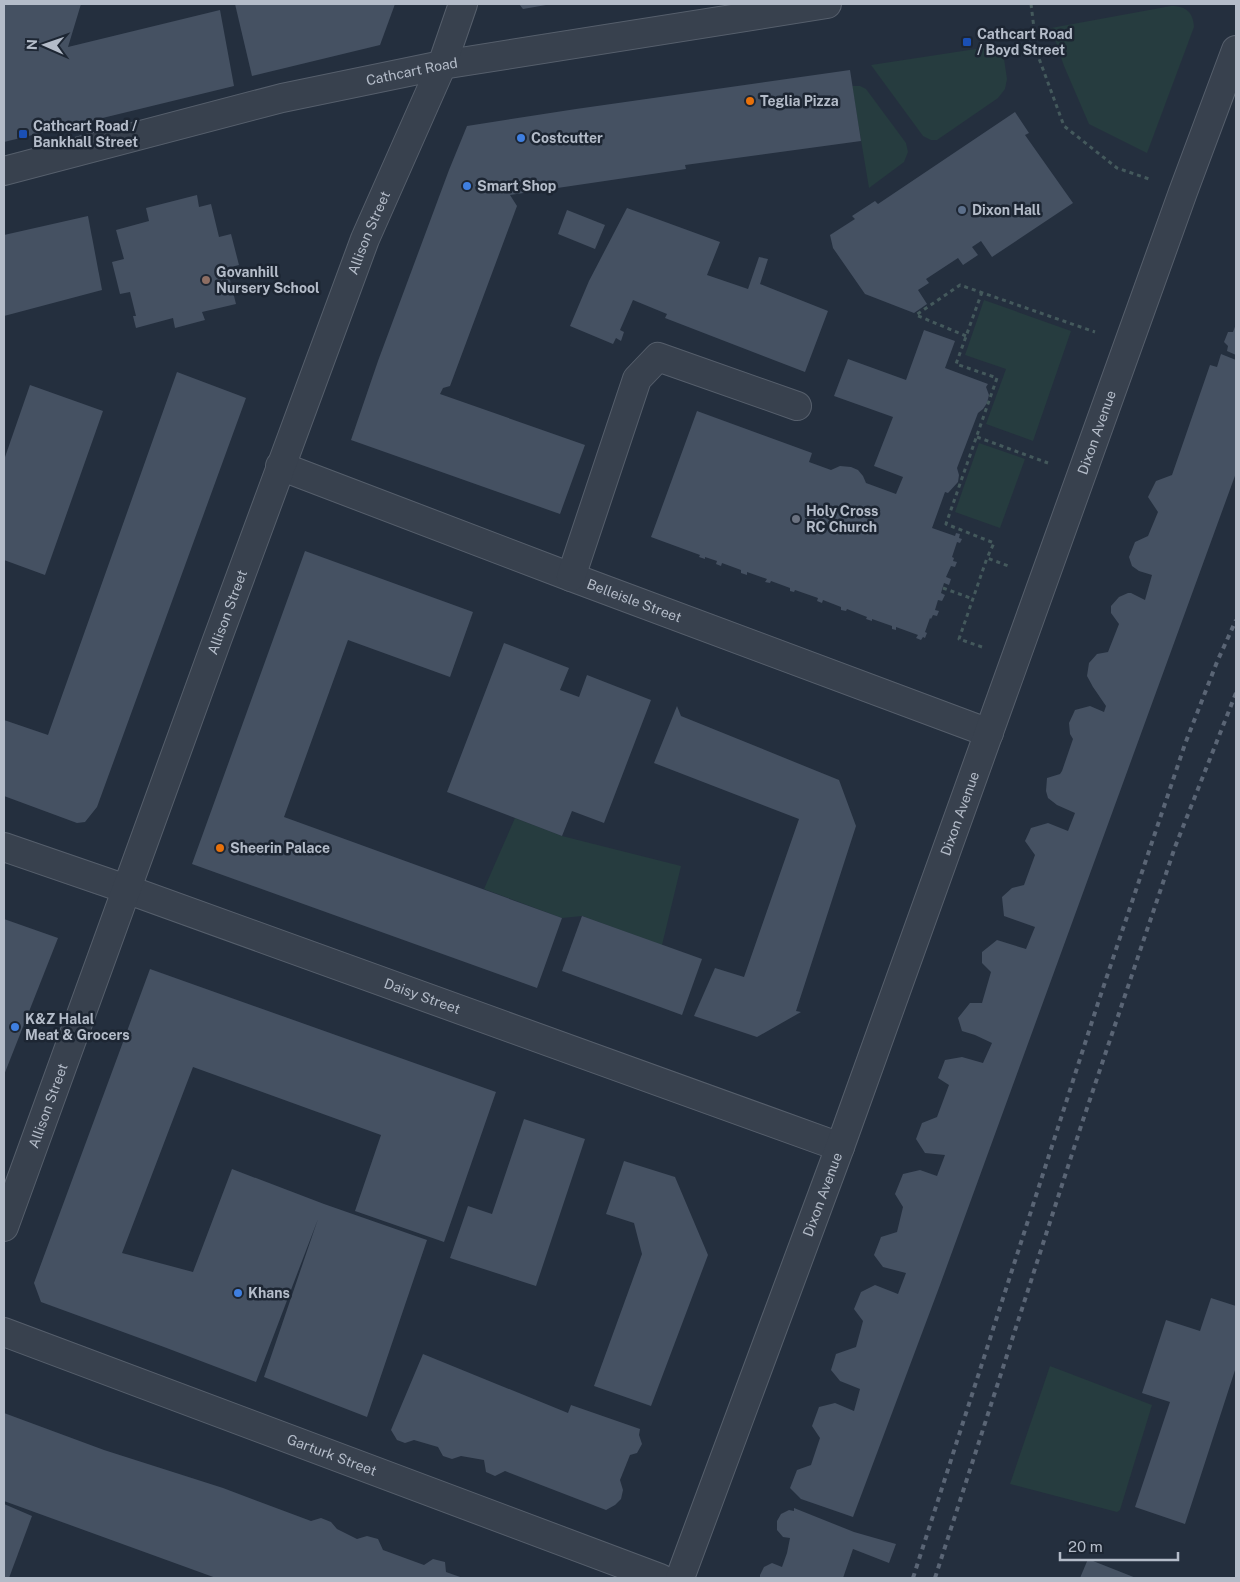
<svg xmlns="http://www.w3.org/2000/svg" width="1240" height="1582" font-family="'Public Sans',sans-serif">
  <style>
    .green { fill: #263c3f }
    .building { fill: #455162 }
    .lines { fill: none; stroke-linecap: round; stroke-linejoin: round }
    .minor-casing { stroke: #565f6c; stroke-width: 30 }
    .tertiary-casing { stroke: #565f6c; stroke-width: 30 }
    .path { stroke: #44595c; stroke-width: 3; stroke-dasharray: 4 4; stroke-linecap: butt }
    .minor { stroke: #38414e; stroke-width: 28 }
    .tertiary { stroke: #38414e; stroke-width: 28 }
    .rail { stroke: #5a6575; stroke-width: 4; stroke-dasharray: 5 5; stroke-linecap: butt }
    .transit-dot { fill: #1a4fb4; stroke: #1d2633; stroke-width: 2 }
    .food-dot { fill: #e8710a; stroke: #1d2633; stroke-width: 2 }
    .shop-dot { fill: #3f7fe0; stroke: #1d2633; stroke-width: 2 }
    .service-dot { fill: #5c6f8a; stroke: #1d2633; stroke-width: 2 }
    .education-dot { fill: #8d6e63; stroke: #1d2633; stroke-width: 2 }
    .worship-dot { fill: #6b7280; stroke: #1d2633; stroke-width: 2 }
    .labels { text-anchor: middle; stroke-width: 5; stroke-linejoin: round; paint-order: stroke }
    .poi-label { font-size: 14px; font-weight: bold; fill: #b4bcc9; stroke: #1d2633; text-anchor: start }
    .street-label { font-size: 14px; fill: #b4bcc9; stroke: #1d2633 }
  </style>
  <rect width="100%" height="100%" fill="#242f3e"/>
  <g class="green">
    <path d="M1171,6C1186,6 1193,12 1194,27L1147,153L1089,124L1064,66L1051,28Z"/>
    <path d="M1002,45L1007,79L1005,89L998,98L937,140H931L923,136L871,65Z"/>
    <path d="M852,86H860L866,89L906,143L908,152L904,162L869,188Z"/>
    <path d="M984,300L1071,331L1033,441L986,424L1006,369L965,355Z"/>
    <path d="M979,443L1025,459L1000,528L955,512Z"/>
    <path d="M515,818L562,836L681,866L662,945L582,916L562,918L484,889Z"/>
    <path d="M1050,1366L1152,1405L1120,1510L1117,1512L1010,1484Z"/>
  </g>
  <g class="building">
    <path d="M4,4H81L68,47L220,10L234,86L4,142Z"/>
    <path d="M235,4H395L380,45L252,76Z"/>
    <path d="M519,4H546V5L523,9Z"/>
    <path d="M850,70L861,141L685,165L686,169L510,195L517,206L450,386L443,388L440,394L585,445L560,514L351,440L378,361L449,170L467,126L576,109Z"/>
    <path d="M1015,112L1029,133L1025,135L1073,203L992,257L981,241L972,247L978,255L963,265L958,258L926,279L929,283L918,290L927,304L914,313L865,294L833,248L830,235L855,219L852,216L875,201L878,204Z"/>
    <path d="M197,195L199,207L211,204L219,237L231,234L239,265L227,268L236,304L202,312L205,320L175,328L173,318L136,328L133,316H136L130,292L120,294L112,262L124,259L116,230L149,221L146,208Z"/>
    <path d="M627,208L720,242L707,275L748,289L759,257L768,259L760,284L828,311L805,372L665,318L667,314L633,300L620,330L624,332L621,341L616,338L613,344L570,326L589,281Z"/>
    <path d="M567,210L605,225L595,249L558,234Z"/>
    <path d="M88,216L102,290L4,316V235Z"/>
    <path d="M1236,324V355L1227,351L1228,346L1224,342L1228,332H1233Z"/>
    <path d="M924,330L955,341L945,368L988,384L986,387L989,395L987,403L983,409L978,413L957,468L959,475L958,482L948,493L945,492L932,528L955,536L956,533L960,534L959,538L962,539L960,543L957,542L952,557L954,558L953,561L957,562L955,567L951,566L946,577L951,579L949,585L944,583L941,593L945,595L942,601L938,600L935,610L939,611L937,616L933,615L931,619L930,618L925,632L927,633L925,638L923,637L921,640L916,638L918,635L896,627V630L892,629V626L872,619V621L866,619L867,617L847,609L846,611L841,610V607L823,600L822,603L817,601L818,598L795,590L794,592L790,591V588L771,581L770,583L765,582L767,579L747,572V575L741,573V570L722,563L721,566L716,564L717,561L705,557V559L699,557L700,555L651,537L697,411L812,453L809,462L831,470L840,466L851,467L858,470L863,476L866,483L896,494L903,477L874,466L893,417L834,396L848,359L906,380Z"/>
    <path d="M1221,354L1236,360V473L940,1285L853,1517L801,1499L790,1488L797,1470L811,1465L820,1438L812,1426L819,1407L835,1403L854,1411L860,1389L840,1381L831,1370L836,1354L856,1347L863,1321L854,1309L861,1292L875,1285L898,1294L906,1273L883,1267L874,1255L881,1237L897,1232L903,1207L895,1194L903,1174L920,1170L937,1176L945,1155L925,1153L916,1139L922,1123L937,1117L949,1085L938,1078L945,1060L962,1057L983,1063L992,1043L975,1035L962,1031L958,1018L970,1003H982L991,972L982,963V952L997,940L1026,949L1035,927L1004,916L1002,897L1012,888L1024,885L1035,855L1025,841L1031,828L1048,823L1068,831L1075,813L1057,805L1048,798L1046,791L1047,778L1060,774L1062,771L1073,739L1070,734L1069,723L1075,710L1090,706L1104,712L1106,706L1093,687L1087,676L1089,663L1097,654L1108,652L1119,624L1111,613V606L1119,597L1128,593H1131L1145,600L1152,575L1139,571L1132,566L1129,557L1135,542L1148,536L1158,512L1148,497L1156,481L1172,475L1210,365L1217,367Z"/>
    <path d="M177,372L246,398L97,807L85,822L77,823L4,796V720L48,735Z"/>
    <path d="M30,385L103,411L45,575L4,560V460Z"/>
    <path d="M305,551L473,612L450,677L348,640L284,817L562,918L537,988L192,864Z"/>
    <path d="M504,643L569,668L560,690L579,697L587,675L651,700L604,823L572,811L562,836L447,792Z"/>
    <path d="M677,706L681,716L839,780L856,826L796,1011L801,1012L757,1037L694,1016L715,968L744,977L799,819L654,763Z"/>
    <path d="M582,916L702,959L682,1015L562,971Z"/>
    <path d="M4,919L58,938L4,1075Z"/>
    <path d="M150,969L496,1092L444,1242L355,1211L381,1135L193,1067L122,1253L193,1272L232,1169L324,1204L427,1240L367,1417L264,1377L318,1219L256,1382L164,1347L41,1302L34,1283Z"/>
    <path d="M524,1119L585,1139L536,1286L450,1258L468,1206L492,1214Z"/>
    <path d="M624,1161L675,1177L708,1255L651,1406L594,1386L642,1254L634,1223L606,1214Z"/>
    <path d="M1211,1298L1236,1306V1367L1185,1524L1135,1507L1170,1402L1142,1393L1166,1320L1200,1331Z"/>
    <path d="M423,1354L568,1413L571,1405L640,1429L639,1435L642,1444L637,1453L630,1455L620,1480L623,1490L621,1499L615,1505L606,1510L505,1471L495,1476L486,1472L484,1460L461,1456L452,1459L443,1456L438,1447L414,1440L405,1443L397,1440L391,1430Z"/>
    <path d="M4,1413L104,1450L223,1488L311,1521L321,1518L331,1522L337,1529L357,1539L367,1536L378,1539L383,1550L424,1565L433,1559L445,1562L446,1572L463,1578H216L4,1501Z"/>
    <path d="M4,1504L32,1516L9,1578H4Z"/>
    <path d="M794,1508L854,1532L896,1544L889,1563L853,1549L843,1578H760V1575L764,1567L772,1563L782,1567L787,1553L790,1538L783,1537L777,1530V1521L781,1514L789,1510L794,1511Z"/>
    <path d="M1088,1559L1136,1578H1080Z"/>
  </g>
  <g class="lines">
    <defs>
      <g id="minor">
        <path id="s1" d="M280,466L571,577L989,733"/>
        <path d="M571,577L637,379L658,357L797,406"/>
        <path id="s2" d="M4,847L126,889L840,1147"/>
        <path id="s3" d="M4,1332L660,1578"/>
        <path id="s4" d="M680,1578L840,1147L1183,192L1236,50"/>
      </g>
      <g id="tertiary">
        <path id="s5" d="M4,171L282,98L442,65L827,4"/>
        <path id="s6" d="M4,1227L217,640L365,239L442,65L463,4"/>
      </g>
    </defs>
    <use href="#minor" class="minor-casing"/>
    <use href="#tertiary" class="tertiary-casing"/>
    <g class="path">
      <path d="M1031,4L1037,53L1064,126L1117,168L1152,180"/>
      <path d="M982,292L956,364L997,378L946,524L994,543L987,558"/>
      <path d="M966,336L916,315L960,285L1095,332"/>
      <path d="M977,437L1048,463"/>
      <path d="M943,588L973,599"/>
      <path d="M982,647L959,639L987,558L1011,567"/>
    </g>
    <use href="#minor" class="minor"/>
    <use href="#tertiary" class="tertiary"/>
    <g class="rail">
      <path d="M913,1578L1098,1003L1185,744L1217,662L1236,620"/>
      <path d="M935,1578L1082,1123L1175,847L1236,693"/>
    </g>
  </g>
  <g class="transit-dot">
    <rect x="962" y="37" width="10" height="10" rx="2.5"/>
    <rect x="18" y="129" width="10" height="10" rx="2.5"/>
  </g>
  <g class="food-dot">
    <circle cx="750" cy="101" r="5"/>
    <circle cx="220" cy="848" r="5"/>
  </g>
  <g class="shop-dot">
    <circle cx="521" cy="138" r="5"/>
    <circle cx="467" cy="186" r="5"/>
    <circle cx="15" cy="1027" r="5"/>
    <circle cx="238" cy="1293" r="5"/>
  </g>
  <circle class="service-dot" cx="962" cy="210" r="5"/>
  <circle class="education-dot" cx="206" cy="280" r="5"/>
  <circle class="worship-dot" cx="796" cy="519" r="5"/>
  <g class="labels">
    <g class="poi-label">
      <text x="977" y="39">Cathcart Road<tspan x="977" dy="16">/ Boyd Street</tspan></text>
      <text x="760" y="106">Teglia Pizza</text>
      <text x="33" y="131">Cathcart Road /<tspan x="33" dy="16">Bankhall Street</tspan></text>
      <text x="531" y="143">Costcutter</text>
      <text x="477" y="191">Smart Shop</text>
      <text x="972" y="215">Dixon Hall</text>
      <text x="216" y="277">Govanhill<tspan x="216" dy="16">Nursery School</tspan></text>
      <text x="806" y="516">Holy Cross<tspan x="806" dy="16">RC Church</tspan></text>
      <text x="230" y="853">Sheerin Palace</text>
      <text x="25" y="1024">K&amp;Z Halal<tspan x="25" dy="16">Meat &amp; Grocers</tspan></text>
      <text x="248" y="1298">Khans</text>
    </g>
    <g class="street-label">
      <text dy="5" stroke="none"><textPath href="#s5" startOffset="420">Cathcart Road</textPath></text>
      <text dy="5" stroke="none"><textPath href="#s6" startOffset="1059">Allison Street</textPath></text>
      <text dy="5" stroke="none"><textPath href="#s4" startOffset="1219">Dixon Avenue</textPath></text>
      <text dy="5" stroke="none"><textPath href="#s1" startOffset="379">Belleisle Street</textPath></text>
      <text dy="5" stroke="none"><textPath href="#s6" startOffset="654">Allison Street</textPath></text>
      <text dy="5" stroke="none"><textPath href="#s4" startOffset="814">Dixon Avenue</textPath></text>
      <text dy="5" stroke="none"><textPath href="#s2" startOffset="444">Daisy Street</textPath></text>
      <text dy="5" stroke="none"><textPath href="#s6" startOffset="129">Allison Street</textPath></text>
      <text dy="5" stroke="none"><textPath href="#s4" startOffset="409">Dixon Avenue</textPath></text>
      <text dy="5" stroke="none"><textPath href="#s3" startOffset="350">Garturk Street</textPath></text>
    </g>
  </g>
  <rect width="1240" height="1582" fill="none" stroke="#b4bcc9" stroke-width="10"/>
  <g transform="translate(45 45) rotate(272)" stroke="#1d2633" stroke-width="4" paint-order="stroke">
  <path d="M0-4L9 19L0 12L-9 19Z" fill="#b4bcc9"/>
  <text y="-8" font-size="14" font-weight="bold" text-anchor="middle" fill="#b4bcc9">N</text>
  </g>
  <path d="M1060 1552v8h118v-8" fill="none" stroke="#b4bcc9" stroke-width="2.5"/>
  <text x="1068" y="1552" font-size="15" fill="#b4bcc9" stroke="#1d2633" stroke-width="4" paint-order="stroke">20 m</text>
</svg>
